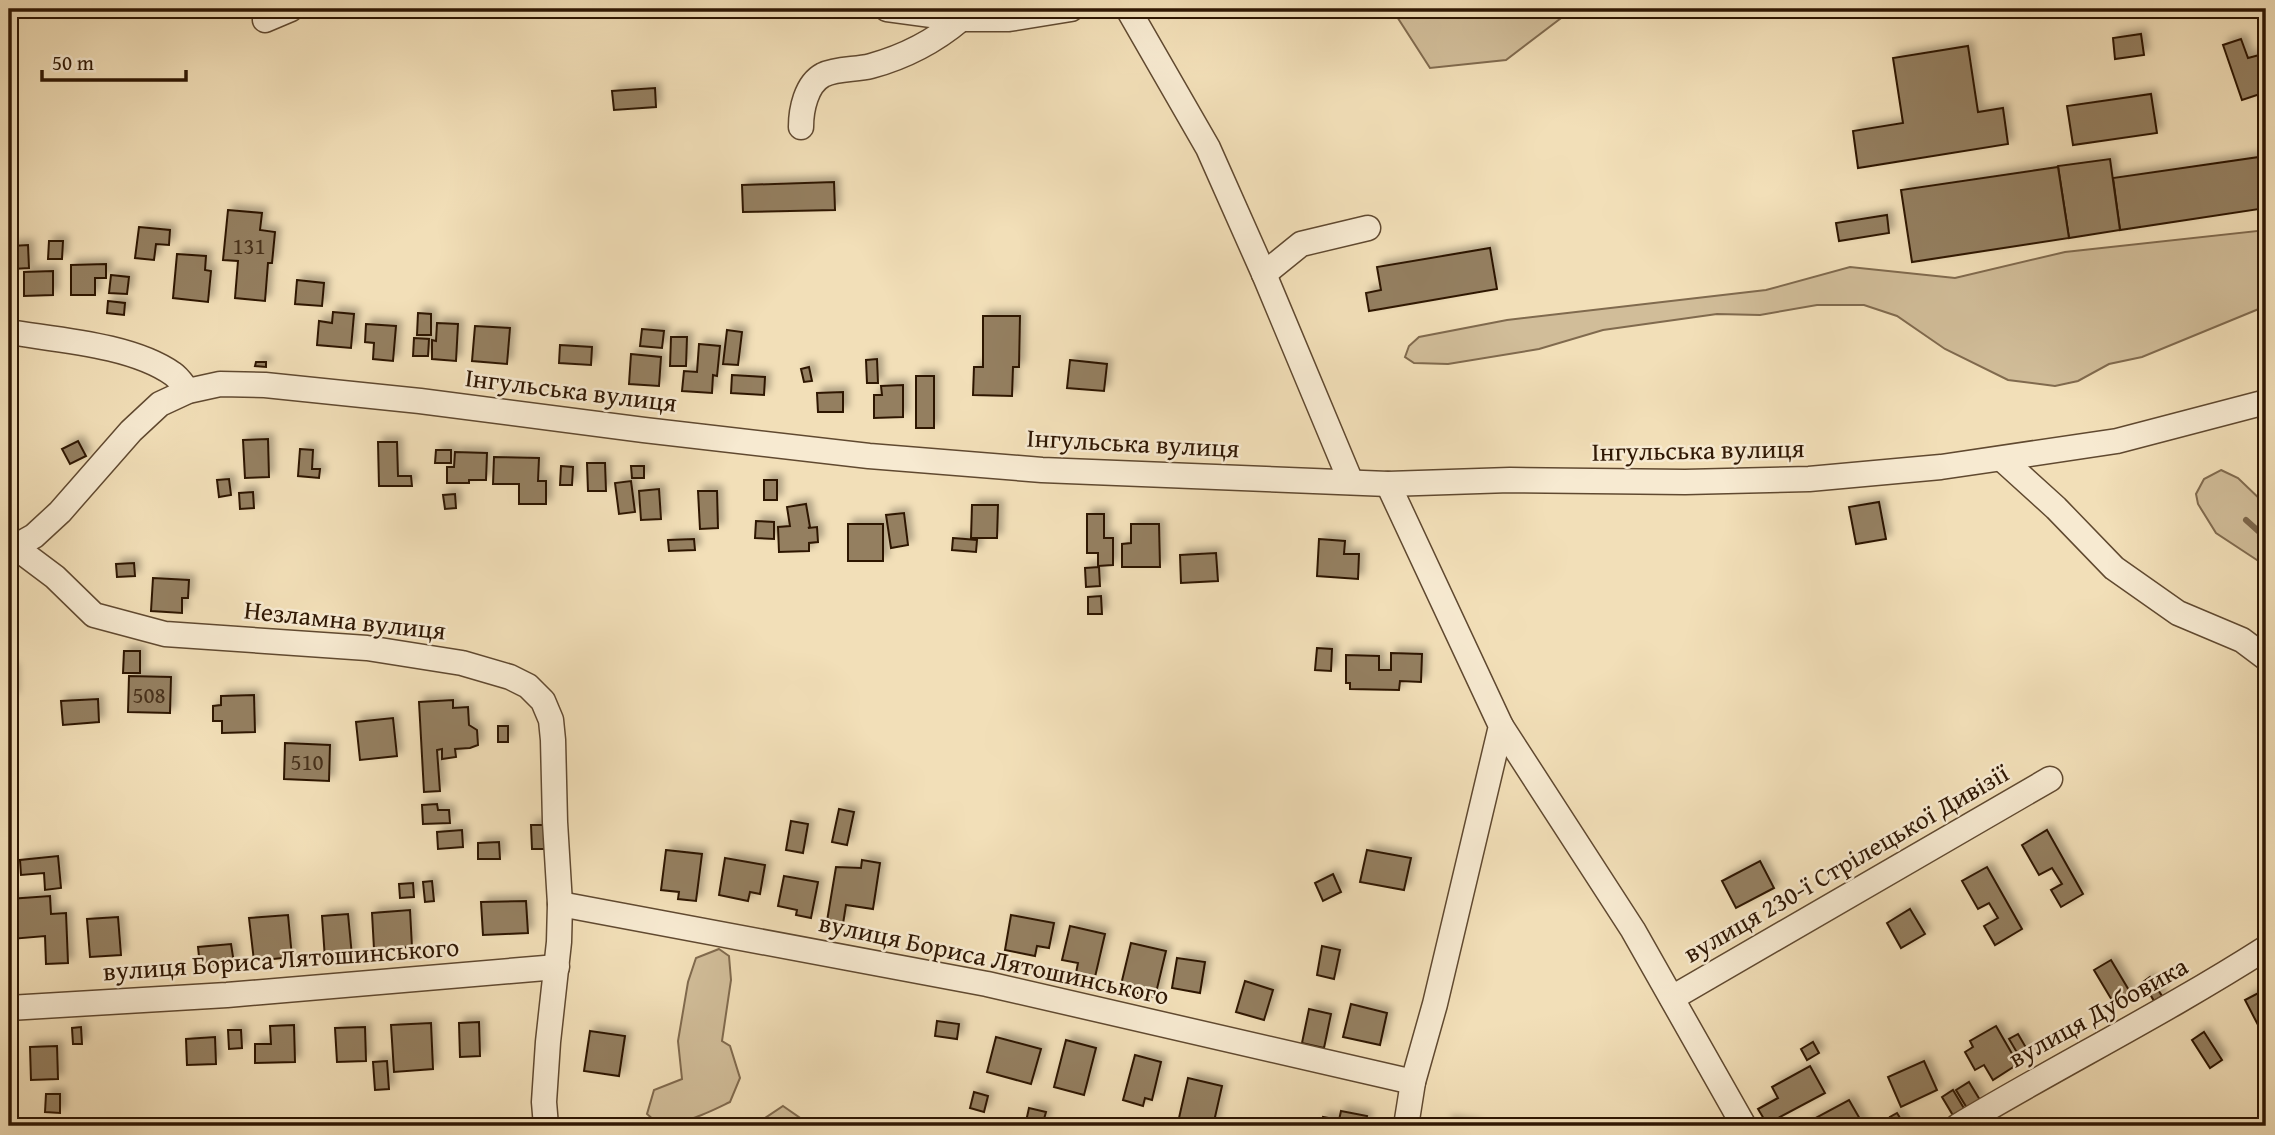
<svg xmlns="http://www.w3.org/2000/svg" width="2275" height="1135" font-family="'Gentium Book Plus',serif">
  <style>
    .green { fill: #d1bd99; stroke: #806a4e; stroke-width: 2 }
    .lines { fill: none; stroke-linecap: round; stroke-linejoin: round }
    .stream { stroke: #7c664a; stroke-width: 6 }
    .building { fill: #947f61; stroke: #2f1703; stroke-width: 2; filter: url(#shadow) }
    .minor-casing { stroke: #604930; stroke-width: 27 }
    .minor { stroke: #f7ead1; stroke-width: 24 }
    .labels { text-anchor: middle; stroke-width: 5; stroke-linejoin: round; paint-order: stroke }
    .number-label { font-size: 23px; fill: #48311a }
    .street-label { font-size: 26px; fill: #2f1703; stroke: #f7ead1 }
  </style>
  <defs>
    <filter id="shadow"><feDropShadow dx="5" dy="-5" stdDeviation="3.5" flood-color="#0004"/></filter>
  </defs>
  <rect width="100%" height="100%" fill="#f2dfb8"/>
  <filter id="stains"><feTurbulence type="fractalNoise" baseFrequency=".00286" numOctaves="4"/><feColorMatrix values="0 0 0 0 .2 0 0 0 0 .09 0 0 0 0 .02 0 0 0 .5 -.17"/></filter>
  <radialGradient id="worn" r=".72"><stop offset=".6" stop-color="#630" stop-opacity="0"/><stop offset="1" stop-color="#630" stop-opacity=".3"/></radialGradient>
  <g class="green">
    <path d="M1392,9H1573L1506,60L1430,68Z"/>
    <path d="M2266,230V306L2142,357L2109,364L2078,381L2055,386L2008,380L1945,349L1897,316L1864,305H1817L1760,315L1717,314L1603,330L1539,349L1448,364L1414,363L1405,357L1409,346L1419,337L1507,320L1766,290L1850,267L1955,278L2065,252Z"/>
    <path d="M2221,470L2238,478L2266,505V566L2216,533L2198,504L2196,494L2204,479Z"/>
    <path d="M719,949L729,956L731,980L722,1041L730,1046L740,1078L730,1102C699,1117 691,1122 656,1122L647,1114L654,1090L682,1079L678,1041L688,982L696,958Z"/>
    <path d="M783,1106L803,1120L805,1126H753Z"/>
  </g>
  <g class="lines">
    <path class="stream" d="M2246,520L2266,538"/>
  </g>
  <g class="building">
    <path d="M2141,34L2144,55L2115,59L2113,38Z"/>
    <path d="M2241,39L2248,58L2263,54L2266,65V92L2242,100L2223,45Z"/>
    <path d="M1968,46L1978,112L2003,108L2008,144L1858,168L1853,131L1903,123L1893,58Z"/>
    <path d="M655,88L656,107L614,110L612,91Z"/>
    <path d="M2151,94L2157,133L2073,145L2067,106Z"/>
    <path d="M2266,156V208L2120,230L2113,178Z"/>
    <path d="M2110,159L2120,230L2069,238L2058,166Z"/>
    <path d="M2058,167L2069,238L1912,262L1901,190Z"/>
    <path d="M834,182L835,210L743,212L742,185Z"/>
    <path d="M228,210L262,213L260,230L275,232L272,263H268L265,301L235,298L238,261L223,260Z"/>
    <path d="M1887,215L1889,233L1839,241L1836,223Z"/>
    <path d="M139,227L170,230L169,245L156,244L154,260L135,258Z"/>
    <path d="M49,241H63L62,259H48Z"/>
    <path d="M28,245L29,268L13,269L12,246Z"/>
    <path d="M1490,248L1497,289L1369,311L1366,293L1381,290L1377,267Z"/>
    <path d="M177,254L206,256L205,270L211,271L208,302L173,298Z"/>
    <path d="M106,264V278H95V295H71V265Z"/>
    <path d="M53,271V295L24,296V272Z"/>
    <path d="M111,275L129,277L127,294L109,293Z"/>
    <path d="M297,280L324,283L322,306L295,304Z"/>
    <path d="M108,301L125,303L124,315L107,313Z"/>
    <path d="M333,312L354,314L351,348L317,345L319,321L332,323Z"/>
    <path d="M418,313L431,314V335H417Z"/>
    <path d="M983,316H1020L1019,367H1013L1012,396L973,395L974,367H983Z"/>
    <path d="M437,323L458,324L456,361L432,359V340L436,341Z"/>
    <path d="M366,324L396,326L393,361L373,359L374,343L365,342Z"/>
    <path d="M475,326L510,328L507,364L472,361Z"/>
    <path d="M642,329L664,331L662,348L640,346Z"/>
    <path d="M727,330L742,332L738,365L723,364Z"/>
    <path d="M671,337H687L686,366H670Z"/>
    <path d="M414,338L429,339L428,356H413Z"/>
    <path d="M699,344L720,346L717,376L713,375L712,393L682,391L684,371L697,372Z"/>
    <path d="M560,345L592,347L591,365L559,363Z"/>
    <path d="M631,354L661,357L659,386L629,384Z"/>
    <path d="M877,359L878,383H867L866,360Z"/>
    <path d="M1070,360L1107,364L1104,391L1067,388Z"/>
    <path d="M256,362H266V367L255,366Z"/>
    <path d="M809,367L812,381L804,382L801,369Z"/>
    <path d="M732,375L765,377L764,395L731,393Z"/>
    <rect x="916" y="376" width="18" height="52"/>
    <path d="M903,385V417L874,418V395H882L881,386Z"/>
    <path d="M843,392V412H818L817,393Z"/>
    <path d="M268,439L269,477L245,478L243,440Z"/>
    <path d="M78,441L86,456L70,464L62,449Z"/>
    <path d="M378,442H397L398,476H411L412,486H379Z"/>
    <path d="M300,449L313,450L312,469H320L319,478L298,476Z"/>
    <path d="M436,450H451V463H435Z"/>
    <path d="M455,452L487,453L486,480H469V483H447V467H454Z"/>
    <path d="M494,457L539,458L538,481H546V504H519V484H493Z"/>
    <path d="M587,463H605L606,491H588Z"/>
    <path d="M561,466L573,467L572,485H560Z"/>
    <path d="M631,466H644V478H632Z"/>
    <path d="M229,479L231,495L219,497L217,480Z"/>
    <rect x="764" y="480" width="13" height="20"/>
    <path d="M631,481L635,512L619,514L615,483Z"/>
    <path d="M659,489L661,519L641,520L639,491Z"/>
    <path d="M698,491H717L718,528L700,529Z"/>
    <path d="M253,492L254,508L240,509L239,493Z"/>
    <path d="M455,494L456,508L445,509L443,495Z"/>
    <path d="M1879,502L1886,539L1856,544L1849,507Z"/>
    <path d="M806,504L810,527L808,528L817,527L818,542L809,543V551L779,552L778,527L790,526L787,507Z"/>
    <path d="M972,505H998L997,538H971Z"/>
    <path d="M904,513L908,545L891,548L886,515Z"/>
    <path d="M1087,514H1104V538H1113V565L1098,566V553H1087Z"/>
    <path d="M756,521L774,522V539L755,538Z"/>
    <rect x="848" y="524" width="35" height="37"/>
    <path d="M1131,524H1159L1160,567H1122V544L1131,543Z"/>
    <path d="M953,538L977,540L976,552L952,550Z"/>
    <path d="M694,539L695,550L669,551L668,540Z"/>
    <path d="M1319,539L1345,541L1344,554H1359L1358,579L1317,576Z"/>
    <path d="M1216,553L1218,581L1181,583L1180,555Z"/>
    <path d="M134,563L135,576L117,577L116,564Z"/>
    <path d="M1099,567L1100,586L1086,587L1085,568Z"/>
    <path d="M153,578L189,580L188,598H182V613L151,611Z"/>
    <path d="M1101,596L1102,614H1088V597Z"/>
    <path d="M1317,648L1332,649L1331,671L1315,670Z"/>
    <path d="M124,651H140V673H123Z"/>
    <path d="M1391,653L1422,654L1421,682L1400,681L1399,690L1350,689V683H1346V655L1379,656V670H1391Z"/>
    <rect x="9" y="669" width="4" height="28"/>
    <path d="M129,676L171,677L170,713L128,712Z"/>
    <path d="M254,695L255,732L222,733V721H213V706L221,705V696Z"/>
    <path d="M98,699L99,722L63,725L61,701Z"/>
    <path d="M453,700V708L468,707L469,725L477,730L478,745L470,748L455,749L456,757L442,759V749L437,750L440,791L424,792L419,702Z"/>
    <path d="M393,718L397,756L360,760L356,722Z"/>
    <rect x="498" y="726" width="10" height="16"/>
    <path d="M285,743L330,745L329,781L284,779Z"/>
    <path d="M437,804L438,810H449L450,823L423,824L422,805Z"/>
    <path d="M839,809L854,812L847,845L832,842Z"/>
    <path d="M791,821L808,824L803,853L786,850Z"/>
    <path d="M531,825H545L546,849H532Z"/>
    <path d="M462,830L463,847L438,849L437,832Z"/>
    <path d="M2047,830L2083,894L2061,907L2051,890L2062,884L2052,868L2039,875L2022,845Z"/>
    <path d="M499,842L500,859H478V843Z"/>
    <path d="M666,850L702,854L696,901L678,899L679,892L661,890Z"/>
    <path d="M1367,850L1411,858L1404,890L1360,882Z"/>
    <path d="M58,856L61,888L45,890L44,873L21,875L20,860Z"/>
    <path d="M725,858L765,865L760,894L750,892L748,901L719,895Z"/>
    <path d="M862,860L880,863L873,909L846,905L843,924L827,921L836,867L861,868Z"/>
    <path d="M1760,861L1774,888L1736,908L1722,881Z"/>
    <path d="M1987,867L2022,929L1995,945L1984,926L1998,918L1989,903L1978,909L1962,881Z"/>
    <path d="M1333,874L1341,892L1323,901L1315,883Z"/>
    <path d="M784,876L818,882L811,918L796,915L797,910L778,906Z"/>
    <path d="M432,881L434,901L425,902L423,882Z"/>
    <path d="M413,883L414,897L400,898L399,884Z"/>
    <path d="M50,896L51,914L66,913L68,963L46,964L45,936L11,939L9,899Z"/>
    <path d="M526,901L528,933L483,935L481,902Z"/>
    <path d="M1910,909L1925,934L1901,948L1887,923Z"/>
    <path d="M410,910L412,947L374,949L372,913Z"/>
    <path d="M348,914L352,956L325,959L322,916Z"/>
    <path d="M288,915L292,957L254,961L249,918Z"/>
    <path d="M1011,915L1054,923L1049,948L1037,946L1035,956L1005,950Z"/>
    <path d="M118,917L121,955L90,957L87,919Z"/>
    <path d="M1070,926L1105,934L1095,977L1076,973L1078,963L1062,960Z"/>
    <path d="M1131,943L1166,951L1155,997L1120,989Z"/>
    <path d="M231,944L234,963L200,966L198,947Z"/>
    <path d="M1322,946L1340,950L1334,979L1317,975Z"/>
    <path d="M1177,958L1205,962L1200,993L1172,988Z"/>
    <path d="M2111,960L2130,992L2113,1002L2094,970Z"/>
    <path d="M2150,977L2162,996L2154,1001L2143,982Z"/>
    <path d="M1245,981L1273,990L1264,1020L1236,1012Z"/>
    <path d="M2264,990L2266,994V1021L2258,1025L2245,1000Z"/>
    <path d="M1351,1004L1387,1013L1380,1045L1343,1037Z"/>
    <path d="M1309,1009L1331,1014L1324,1048L1302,1043Z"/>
    <path d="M937,1021L959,1024L957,1039L935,1036Z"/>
    <path d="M479,1022L480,1056L460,1057L459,1023Z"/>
    <path d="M431,1023L433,1069L394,1072L391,1025Z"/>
    <path d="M294,1025L295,1062L255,1063V1044H271L270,1026Z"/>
    <path d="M1996,1026L2018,1064L1993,1080L1984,1065L1975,1070L1965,1052L1973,1047L1970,1041Z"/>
    <path d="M81,1027L82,1044H73L72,1028Z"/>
    <path d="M365,1027L366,1061L337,1062L335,1028Z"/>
    <path d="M228,1030H241L242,1048L229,1049Z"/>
    <path d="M590,1031L625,1036L619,1076L584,1071Z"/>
    <path d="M2204,1032L2222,1060L2210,1068L2192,1040Z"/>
    <path d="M2018,1034L2028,1051L2019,1056L2009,1039Z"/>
    <path d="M215,1037L216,1064L187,1065L186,1039Z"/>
    <path d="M996,1037L1041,1049L1031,1084L987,1072Z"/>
    <path d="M1066,1040L1096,1048L1084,1095L1054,1087Z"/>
    <path d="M1813,1042L1819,1053L1807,1060L1801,1049Z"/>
    <path d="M57,1046L58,1079L31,1080L30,1047Z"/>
    <path d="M1135,1055L1161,1062L1152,1100L1145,1098L1143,1106L1123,1100Z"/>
    <path d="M387,1061L389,1089L375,1090L373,1062Z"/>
    <path d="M1924,1061L1937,1090L1901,1107L1888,1077Z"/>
    <path d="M1810,1066L1825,1093L1767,1124L1758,1109L1778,1098L1772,1087Z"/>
    <path d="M1188,1078L1222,1086L1213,1126L1179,1118Z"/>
    <path d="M1969,1082L1980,1100L1967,1108L1956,1090Z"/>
    <path d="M1953,1090L1965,1110L1954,1117L1942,1097Z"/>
    <path d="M974,1092L988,1096L984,1112L970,1108Z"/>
    <path d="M46,1094H60V1113L45,1112Z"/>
    <path d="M1849,1100L1864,1126H1811L1808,1122Z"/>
    <path d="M1029,1108L1046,1112L1042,1126H1025Z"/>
    <path d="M1341,1111L1367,1116L1365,1126H1321L1323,1117L1339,1120Z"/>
    <path d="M1897,1113L1905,1126H1895L1890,1117Z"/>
    <path d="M1448,1121L1475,1125V1126H1447Z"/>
  </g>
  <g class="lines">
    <defs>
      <g id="minor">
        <path d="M887,9L961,19H1009L1071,9"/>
        <path d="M1128,9L1208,148L1264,274L1351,482"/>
        <path d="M265,20L291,9"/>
        <path d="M801,127C801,110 806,84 823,75C837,68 856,70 871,66C904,57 935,41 961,19"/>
        <path d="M1264,274L1301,244L1368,228"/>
        <path d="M9,332C58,340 132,345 173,374C179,378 183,385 188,391"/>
        <path d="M2002,459L2056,508L2114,568L2178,613L2242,640L2266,658"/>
        <path d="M1388,484L1501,726L1435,1004L1413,1082L1406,1126"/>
        <path d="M15,547L55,577L94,615L165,634L367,648L462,663L510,677L528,686L543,701L551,720L553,740L555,822L560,904L559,942L548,1042L544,1102L546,1126"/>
        <path d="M9,550L34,536L60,512L131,431L160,404L188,391L220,384L265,385L420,401L644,430L869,456L1042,470L1388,484L1510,480L1685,482L1809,479L1941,467L2117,441L2266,402"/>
        <path d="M1501,726L1633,930L1744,1126"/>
        <path d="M560,904L987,984L1413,1082"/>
        <path d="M1672,998L2050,779"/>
        <path d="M9,1008L227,995L557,967"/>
        <path d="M1958,1126C2060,1065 2166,1012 2266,948"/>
      </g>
    </defs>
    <use href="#minor" class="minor-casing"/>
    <use href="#minor" class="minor"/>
  </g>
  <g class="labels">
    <g class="number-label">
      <text x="249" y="254">131</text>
      <text x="149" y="703">508</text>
      <text x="307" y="770">510</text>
    </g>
    <g class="street-label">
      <text transform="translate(571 390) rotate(7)" y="9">Інгульська вулиця</text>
      <text transform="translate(1133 443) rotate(3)" y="9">Інгульська вулиця</text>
      <text transform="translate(1698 450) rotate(-1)" y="9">Інгульська вулиця</text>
      <text transform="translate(345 620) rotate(6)" y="9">Незламна вулиця</text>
      <text transform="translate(1846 863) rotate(-30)" y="9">вулиця 230-ї Стрілецької Дивізії</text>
      <text transform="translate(281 959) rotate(-4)" y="9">вулиця Бориса Лятошинського</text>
      <text transform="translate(994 959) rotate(12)" y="9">вулиця Бориса Лятошинського</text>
      <text transform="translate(2098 1012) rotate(-29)" y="9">вулиця Дубовика</text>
    </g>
  </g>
  <rect width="2275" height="1135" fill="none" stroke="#f2dfb8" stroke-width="35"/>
  <rect x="10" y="10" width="2254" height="1114" fill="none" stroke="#2f1703" stroke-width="3.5"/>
  <rect x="18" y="18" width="2240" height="1100" fill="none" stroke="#2f1703" stroke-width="2"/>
  <path d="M42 70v10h144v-10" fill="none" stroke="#2f1703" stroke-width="3.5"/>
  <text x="52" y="70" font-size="21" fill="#2f1703" stroke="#f7ead1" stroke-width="5" paint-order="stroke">50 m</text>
  <rect width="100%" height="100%" filter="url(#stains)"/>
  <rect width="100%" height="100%" fill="url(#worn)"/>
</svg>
